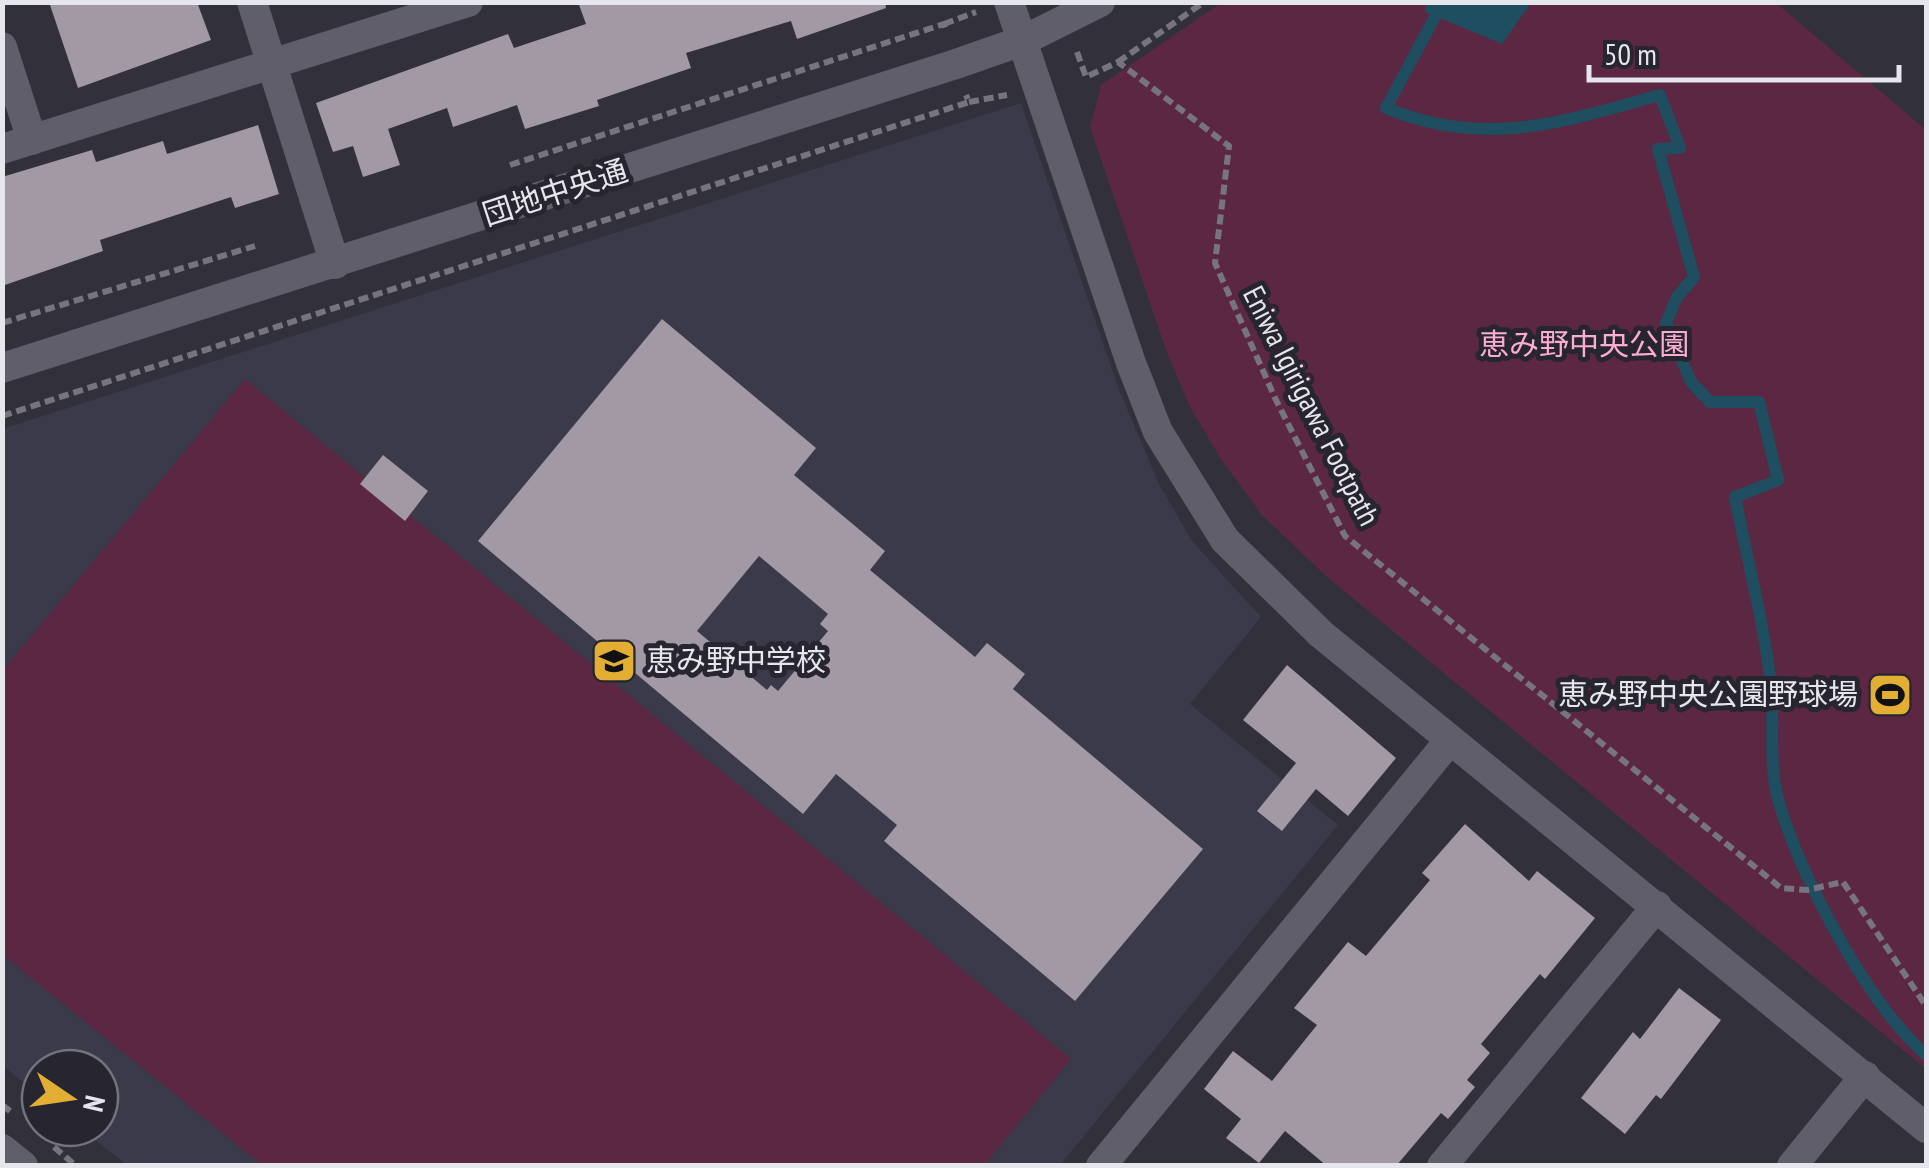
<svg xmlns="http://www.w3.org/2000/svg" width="1929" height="1168" font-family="'PT Sans Narrow','Noto Sans JP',sans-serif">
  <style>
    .built { fill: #3a3a4a }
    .green { fill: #5c2742 }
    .water { fill: #1e4e60 }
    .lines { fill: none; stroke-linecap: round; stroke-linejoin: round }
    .stream { stroke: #1e4e60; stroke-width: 12 }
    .building { fill: #a299a4; fill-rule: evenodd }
    .path { stroke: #76757f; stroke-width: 6; stroke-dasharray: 10 5; stroke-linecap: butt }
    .street { stroke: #5f5e6a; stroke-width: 30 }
    .secondary { stroke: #5f5e6a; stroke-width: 30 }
    .labels { text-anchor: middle; stroke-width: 10; stroke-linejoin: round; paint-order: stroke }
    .street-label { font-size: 30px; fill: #e6e6ed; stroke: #272630 }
    .park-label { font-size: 30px; fill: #fcacd0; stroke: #272630 }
    .poi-label { font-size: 30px; fill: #e6e6ed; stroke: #272630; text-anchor: start }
  </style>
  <rect width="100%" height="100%" fill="#31303b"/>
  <path class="built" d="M1021,103L1118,387L1159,484L1192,541L1261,617L1190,704L1338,825L1060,1165H127L80,1128H100V1068H40V1096L3,1066L2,429Z"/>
  <g class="green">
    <path d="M1775,2L1926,130V1069L1327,577L1262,515L1222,461L1190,407L1167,353L1090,127L1101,85L1221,3Z"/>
    <path d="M245,379L1071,1059L984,1165H262L3,955V670Z"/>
  </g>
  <path class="water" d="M1427,3V2L1531,3L1502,44L1425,12Z"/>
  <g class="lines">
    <path class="stream" d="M1443,2L1386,108C1485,149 1562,122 1660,95L1680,148L1658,149L1694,277L1677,297L1666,323L1691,382L1710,402H1759L1778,480L1735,497C1747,559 1764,623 1771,685C1775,723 1768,761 1778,799C1800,876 1867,1003 1926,1055"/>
  </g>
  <g class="building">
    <path d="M49,2H197L211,40L78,88Z"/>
    <path d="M578,2H885L886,8L797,39L791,21L686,53L691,68L597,100L599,106L525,129L517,105L453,127L447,108L388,129L400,165L363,177L353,146L333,152L316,103L508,34L514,48L586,24Z"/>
    <path d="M258,125L279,194L235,208L231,197L100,240L103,251L2,286V177L92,150L96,162L163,141L167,154Z"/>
    <path d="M662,319L816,448L794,475L885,551L870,570L975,657L987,643L1025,674L1013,689L1203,849L1075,1001L884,841L897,825L836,774L803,814L478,541ZM759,556L828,614L820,624L828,631L778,691L771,685L767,690L697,631Z"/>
    <path d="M383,455L428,491L405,521L360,484Z"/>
    <path d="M1287,665L1396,758L1348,816L1316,789L1282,831L1257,811L1296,763L1243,720Z"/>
    <path d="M1465,824L1529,881L1537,871L1595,918L1545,979L1540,974L1481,1044L1490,1053L1467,1080L1475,1087L1448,1119L1441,1113L1396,1166H1327L1285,1131L1259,1163L1226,1138L1241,1119L1204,1089L1233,1051L1272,1081L1317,1025L1294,1008L1348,942L1366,956L1430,880L1422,873Z"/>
    <path d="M1679,988L1721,1020L1661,1099L1656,1095L1625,1134L1581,1098L1633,1032L1640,1039Z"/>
  </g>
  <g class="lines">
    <g class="path">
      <path d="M944,24L976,12"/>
      <path d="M1077,52L1086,77L1118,62L1229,146L1215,263L1276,400L1345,536L1781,888L1807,890L1843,882L1926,1006"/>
      <path d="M1118,62L1204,2"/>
      <path d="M969,102L1007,95"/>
      <path d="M510,165L944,24L946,30"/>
      <path d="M2,323L255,246"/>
      <path d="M2,416L969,102L966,95"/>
      <path d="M2,1105L14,1114"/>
      <path d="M54,1147L76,1166"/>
    </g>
    <g class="street">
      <path d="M252,2L335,264"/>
      <path d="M2,47L32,140"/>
      <path d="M2,149L468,2"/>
      <path d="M1101,1166L1450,740"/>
      <path d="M1442,1166L1657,906"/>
      <path d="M1792,1166L1865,1076"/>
    </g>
    <g class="secondary">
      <path d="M1009,2L1131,363L1158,432L1225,540L1321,634L1926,1128"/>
      <path d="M2,368L956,64L1022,41L1100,2"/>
      <path d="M2,1149L23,1166"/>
    </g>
  </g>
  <defs>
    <symbol id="school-square" viewBox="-11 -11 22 22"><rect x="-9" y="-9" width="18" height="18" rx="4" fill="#e3ae34" stroke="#272630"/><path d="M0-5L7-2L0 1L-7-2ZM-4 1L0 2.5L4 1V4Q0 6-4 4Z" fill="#111"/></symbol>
    <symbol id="stadium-square" viewBox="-11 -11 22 22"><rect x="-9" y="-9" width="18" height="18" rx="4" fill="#e3ae34" stroke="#272630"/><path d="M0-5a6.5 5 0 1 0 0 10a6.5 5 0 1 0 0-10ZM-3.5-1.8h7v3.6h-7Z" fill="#111"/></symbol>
  </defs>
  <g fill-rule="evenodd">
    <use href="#school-square" x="589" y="636" width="50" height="50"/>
    <use href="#stadium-square" x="1865" y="670" width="50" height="50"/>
  </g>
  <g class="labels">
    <g class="street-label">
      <text transform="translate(555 193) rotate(-18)" y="10">団地中央通</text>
      <text transform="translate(1311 406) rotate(63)" y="10">Eniwa Igirigawa Footpath</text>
    </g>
    <g class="park-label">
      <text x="1584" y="355">恵み野中央公園</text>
    </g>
    <g class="poi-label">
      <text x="646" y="671">恵み野中学校</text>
      <text x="1858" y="705" text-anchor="end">恵み野中央公園野球場</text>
    </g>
  </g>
  <rect width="1929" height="1168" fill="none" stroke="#e6e6ed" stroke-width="10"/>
  <g transform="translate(70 1098) rotate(103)"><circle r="48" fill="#272630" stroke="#73737c" stroke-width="2.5"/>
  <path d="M0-8L18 38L0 25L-18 38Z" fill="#e3ae34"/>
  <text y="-15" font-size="28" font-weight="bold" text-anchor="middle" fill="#e6e6ed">N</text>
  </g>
  <path d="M1589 65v15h310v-15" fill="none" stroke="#e6e6ed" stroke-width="5"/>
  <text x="1604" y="65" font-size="30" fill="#e6e6ed" stroke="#272630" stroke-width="8" paint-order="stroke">50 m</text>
</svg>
